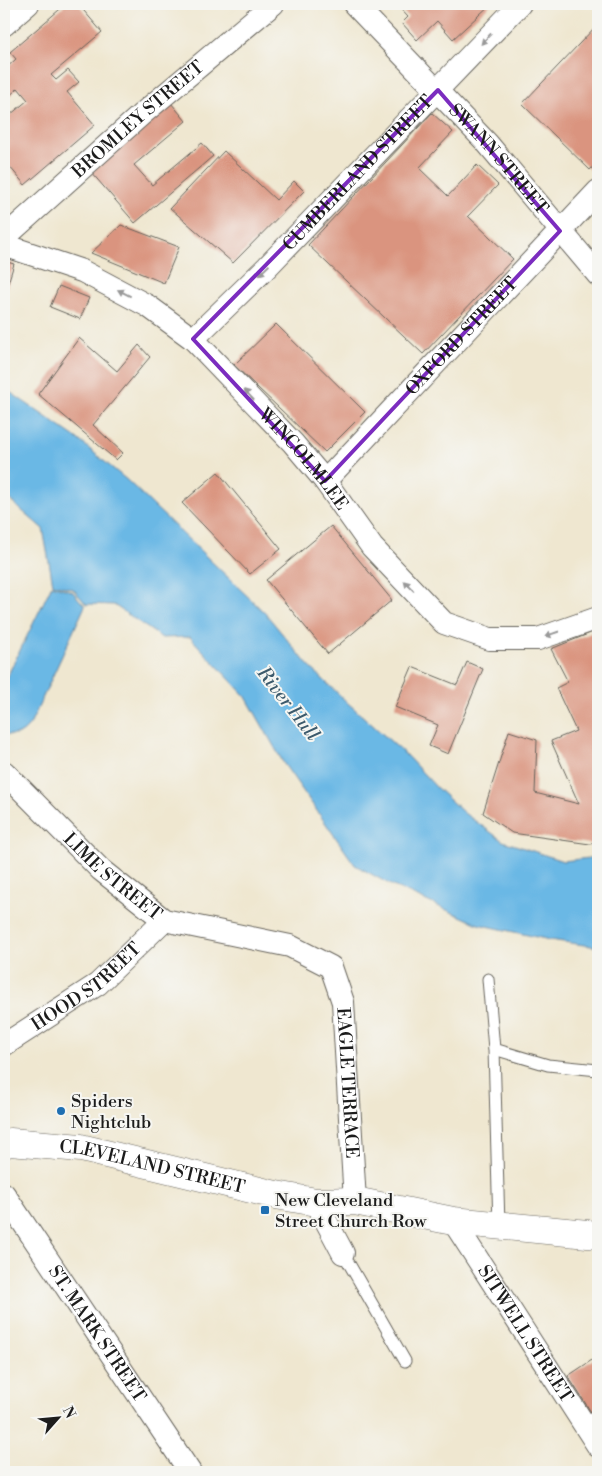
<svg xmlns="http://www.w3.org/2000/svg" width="602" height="1476" font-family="'Libre Bodoni',serif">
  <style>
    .water { fill: #6bb8e5; stroke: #446a80 }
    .building { fill: #da947f }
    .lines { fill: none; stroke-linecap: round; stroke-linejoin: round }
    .service-casing { stroke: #66635b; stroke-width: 13 }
    .minor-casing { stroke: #66635b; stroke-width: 24 }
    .primary-casing { stroke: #66635b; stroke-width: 29 }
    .service { stroke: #fff; stroke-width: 11 }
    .minor { stroke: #fff; stroke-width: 22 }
    .primary { stroke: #fff; stroke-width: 28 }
    .oneway { fill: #999 }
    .marked { fill: none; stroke: #7b2cbf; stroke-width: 4; stroke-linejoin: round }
    .poi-dot { fill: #1f6fb2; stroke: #f6f6f2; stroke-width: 2 }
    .labels { text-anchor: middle; stroke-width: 4; stroke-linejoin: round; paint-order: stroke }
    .street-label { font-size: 18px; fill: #1c1c1c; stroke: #f6f6f2 }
    .poi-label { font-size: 18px; fill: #1c1c1c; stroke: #f6f6f2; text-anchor: start }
    .water-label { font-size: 19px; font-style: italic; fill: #3c5a6c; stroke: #f6f6f2 }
  </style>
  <rect width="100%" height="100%" fill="#f6f6f2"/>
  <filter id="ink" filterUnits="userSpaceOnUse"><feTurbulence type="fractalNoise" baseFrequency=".02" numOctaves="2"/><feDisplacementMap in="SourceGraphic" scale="10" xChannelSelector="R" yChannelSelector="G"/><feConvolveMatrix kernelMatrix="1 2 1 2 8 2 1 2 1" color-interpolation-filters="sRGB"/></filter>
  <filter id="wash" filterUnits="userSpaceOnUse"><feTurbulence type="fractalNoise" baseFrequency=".0096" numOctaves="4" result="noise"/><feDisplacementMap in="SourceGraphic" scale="20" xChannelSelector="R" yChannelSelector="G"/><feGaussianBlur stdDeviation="1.12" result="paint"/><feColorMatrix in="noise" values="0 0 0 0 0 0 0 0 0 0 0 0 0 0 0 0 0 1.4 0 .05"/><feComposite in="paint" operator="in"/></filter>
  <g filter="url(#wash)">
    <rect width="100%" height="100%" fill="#efe7d0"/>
    <g class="water">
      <path d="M4,388L75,437L128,481L266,614L308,665L349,704L405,754L437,788L464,813L503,841L563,861L598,857V947L550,940L478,924L391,885L355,865L284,764L246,697L190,637L162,638L114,605L86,604L73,589L53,584L43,529L4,495Z"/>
      <path d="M52,585L72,591L85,606L31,723C23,734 17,737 4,734V683Z"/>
    </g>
    <g id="blocks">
      <g class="building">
        <path d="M66,4H78L102,32L51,75L56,80L68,70L79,82L67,92L95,125L25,185L4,160V120L28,100L18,88L4,101V70L16,59L10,52Z"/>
        <path d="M396,4H491L453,39L437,21L417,40L402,23L408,17Z"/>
        <path d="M598,24V161L590,170L522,104Z"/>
        <path d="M171,103L186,121L134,165L152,185L202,143L213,156L135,223L91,172Z"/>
        <path d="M432,113L453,132L419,168L448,196L477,165L498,185L468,216L513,259L423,354L308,245Z"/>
        <path d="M224,151L276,200L294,181L304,191L233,263L170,208Z"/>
        <path d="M121,225L179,247L164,283L91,253Z"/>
        <path d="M4,261L14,264L4,296Z"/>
        <path d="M59,286L89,298L80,319L50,307Z"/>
        <path d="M276,324L365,412L325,452L234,365Z"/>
        <path d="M79,338L117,371L139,345L150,357L93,425L123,453L116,460L38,394Z"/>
        <path d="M218,472L281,549L250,574L182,503Z"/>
        <path d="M331,526L392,600L328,654L266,580Z"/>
        <path d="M598,630V843L590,844L512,833L483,813L509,731L537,740L535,793L579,804L551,741L576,731L556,688L568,682L551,649Z"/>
        <path d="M467,662L483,669L448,754L429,746L438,725L395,707L412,667L457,685Z"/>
        <path d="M598,1356V1423L568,1376Z"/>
      </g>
    </g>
  </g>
  <g filter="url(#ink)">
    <use href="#blocks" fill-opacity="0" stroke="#66635b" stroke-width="1"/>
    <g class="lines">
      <defs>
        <g id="service">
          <path d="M488,979L494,1049L499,1226"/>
          <path d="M494,1049L548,1065L598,1070"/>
          <path d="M343,1253L405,1361"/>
        </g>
        <g id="minor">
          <path id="s1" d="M354,4L487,143L598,275"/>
          <path d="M4,25L28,4"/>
          <path id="s2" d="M4,238L142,114L273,4"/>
          <path id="s3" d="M4,245L82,271L148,306L193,339L293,443L325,481L372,547L444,623L490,639H538L598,618"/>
          <path id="s4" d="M193,339L267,267L520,4"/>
          <path id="s5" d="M325,481L598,191"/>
          <path id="s6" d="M4,772L101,870L164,920L290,946L331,967L343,1002L355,1201"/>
          <path id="s7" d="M4,1045L98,984L164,920"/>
          <path id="s8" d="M4,1194L190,1472"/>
          <path d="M316,1202L343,1253"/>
          <path id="s9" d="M453,1221L598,1446"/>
        </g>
        <g id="primary">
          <path id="s10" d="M4,1144L10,1142L81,1148L276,1195L316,1202L355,1201L453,1221L598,1235"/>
        </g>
      </defs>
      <use href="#service" class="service-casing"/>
      <use href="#minor" class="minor-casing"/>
      <use href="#primary" class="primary-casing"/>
      <use href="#service" class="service"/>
      <use href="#minor" class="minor"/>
      <use href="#primary" class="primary"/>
    </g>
    <defs><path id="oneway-solid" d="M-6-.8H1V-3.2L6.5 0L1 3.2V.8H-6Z" transform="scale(1.25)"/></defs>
    <g class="oneway">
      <use href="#oneway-solid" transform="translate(486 39) rotate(133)"/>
      <use href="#oneway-solid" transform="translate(264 270) rotate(136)"/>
      <use href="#oneway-solid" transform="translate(124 293) rotate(-153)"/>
      <use href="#oneway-solid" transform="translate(249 395) rotate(-133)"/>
      <use href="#oneway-solid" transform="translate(409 586) rotate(-134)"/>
      <use href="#oneway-solid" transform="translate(552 634) rotate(161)"/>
    </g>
  </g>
  <path class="marked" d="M438,90L560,231L325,481L193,339Z"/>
  <g class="poi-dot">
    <circle cx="61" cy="1111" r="5"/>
    <rect x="260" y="1205" width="10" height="10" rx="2.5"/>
  </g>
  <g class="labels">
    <g class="street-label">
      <text dy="6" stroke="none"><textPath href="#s2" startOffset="179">BROMLEY STREET</textPath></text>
      <text dy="6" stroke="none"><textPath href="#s1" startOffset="212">SWANN STREET</textPath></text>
      <text dy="6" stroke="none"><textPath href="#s4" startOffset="234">CUMBERLAND STREET</textPath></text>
      <text dy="6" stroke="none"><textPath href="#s5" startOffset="199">OXFORD STREET</textPath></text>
      <text dy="6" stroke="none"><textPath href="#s3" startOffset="376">WINCOLMLEE</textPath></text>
      <text dy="6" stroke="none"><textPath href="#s6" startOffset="151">LIME STREET</textPath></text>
      <text dy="6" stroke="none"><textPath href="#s7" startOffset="101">HOOD STREET</textPath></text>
      <text dy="6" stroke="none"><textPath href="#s6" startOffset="511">EAGLE TERRACE</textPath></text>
      <text dy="6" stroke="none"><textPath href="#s10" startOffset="151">CLEVELAND STREET</textPath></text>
      <text dy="6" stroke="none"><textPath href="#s8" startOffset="168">ST. MARK STREET</textPath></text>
      <text dy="6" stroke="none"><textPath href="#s9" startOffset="134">SITWELL STREET</textPath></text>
    </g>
    <g class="poi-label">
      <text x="71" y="1107">Spiders<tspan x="71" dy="21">Nightclub</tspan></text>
      <text x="275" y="1206">New Cleveland<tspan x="275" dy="21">Street Church Row</tspan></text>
    </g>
    <g class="water-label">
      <text transform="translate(289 703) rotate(52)" y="7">River Hull</text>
    </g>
  </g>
  <rect width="602" height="1476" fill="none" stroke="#f6f6f2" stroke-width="20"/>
  <g transform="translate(58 1418) rotate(63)" stroke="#f6f6f2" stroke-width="4" paint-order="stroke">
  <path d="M0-4L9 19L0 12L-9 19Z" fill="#1c1c1c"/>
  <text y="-8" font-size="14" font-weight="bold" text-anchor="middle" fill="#1c1c1c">N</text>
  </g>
</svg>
